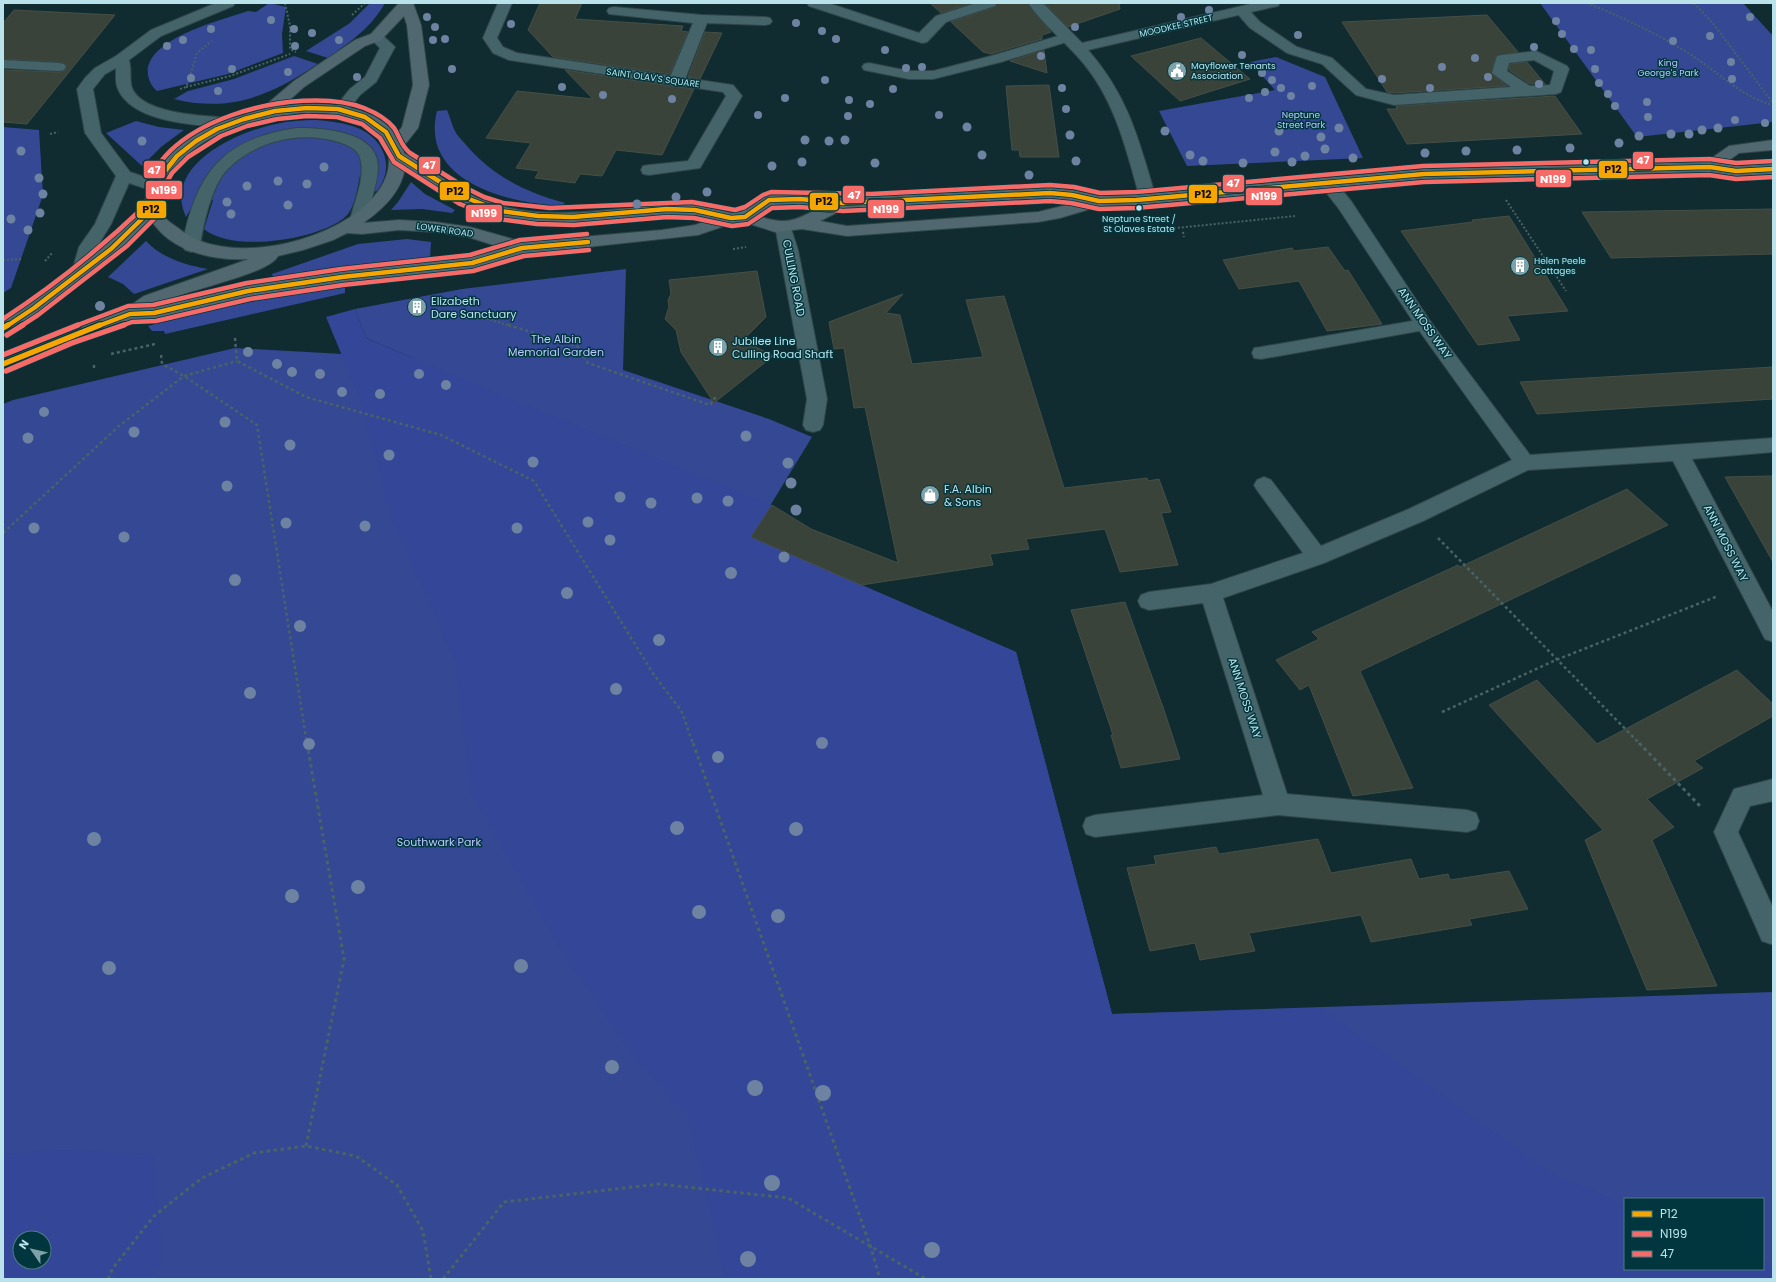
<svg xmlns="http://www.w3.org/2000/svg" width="1776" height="1282" font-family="Poppins,sans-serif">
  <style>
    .green { fill: #344894; fill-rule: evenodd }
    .forest { fill: #334698; fill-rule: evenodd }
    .building { fill: #3a433a; stroke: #454f46 }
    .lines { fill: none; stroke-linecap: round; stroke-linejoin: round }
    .lane-casing { stroke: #30464a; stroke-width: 2 }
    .street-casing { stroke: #30464a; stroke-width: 2 }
    .secondary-casing { stroke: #30464a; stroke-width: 2 }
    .primary-casing { stroke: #30464a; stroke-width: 2 }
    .path-far2 { stroke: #496367; stroke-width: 2; stroke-dasharray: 2 2; stroke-linecap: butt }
    .path-far1 { stroke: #496367; stroke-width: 2.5; stroke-dasharray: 3 3; stroke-linecap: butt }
    .path { stroke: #496367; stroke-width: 3; stroke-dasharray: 3.5 3.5; stroke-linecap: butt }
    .lane { fill: #456469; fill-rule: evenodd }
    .street { fill: #456469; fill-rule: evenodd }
    .secondary { fill: #456469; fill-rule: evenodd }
    .primary { fill: #526870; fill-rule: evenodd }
    .bus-1-far1-casing { stroke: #02363e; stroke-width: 6 }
    .bus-1-casing { stroke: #02363e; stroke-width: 8 }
    .bus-2-far1-casing { stroke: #02363e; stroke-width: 6 }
    .bus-2-casing { stroke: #02363e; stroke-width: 8 }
    .bus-3-far1-casing { stroke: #02363e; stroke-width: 6 }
    .bus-3-casing { stroke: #02363e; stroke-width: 8 }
    .bus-1-far1 { stroke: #f7a600; stroke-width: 4.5 }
    .bus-1 { stroke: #f7a600; stroke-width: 5.5 }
    .bus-2-far1 { stroke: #f66b68; stroke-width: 4.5 }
    .bus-2 { stroke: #f66b68; stroke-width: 5.5 }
    .bus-3-far1 { stroke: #f66b68; stroke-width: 4.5 }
    .bus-3 { stroke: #f66b68; stroke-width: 5.5 }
    .tree { fill: #6e83a1 }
    .bus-dot { fill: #bae2ea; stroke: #02363e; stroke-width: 1.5 }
    .labels { text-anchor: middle; stroke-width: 3; stroke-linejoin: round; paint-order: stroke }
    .far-street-label { font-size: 9px; fill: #bae2ea; stroke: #02363e }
    .far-park-label { font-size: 9px; fill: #bacafd; stroke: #02363e }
    .far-poi-label { font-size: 9px; fill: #bae2ea; stroke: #02363e; text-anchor: start }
    .far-bus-label { font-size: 9px; fill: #bae2ea; stroke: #02363e }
    .street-label { font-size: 11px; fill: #bae2ea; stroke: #02363e }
    .poi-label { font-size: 11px; fill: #bae2ea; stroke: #02363e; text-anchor: start }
    .park-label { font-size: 11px; fill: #bacafd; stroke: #02363e }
    .line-badge { stroke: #02363e; stroke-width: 1.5 }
    .badge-label { font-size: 11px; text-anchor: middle; font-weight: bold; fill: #fff }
    .pale-badge-label { font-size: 11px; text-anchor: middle; font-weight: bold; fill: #111 }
  </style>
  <rect width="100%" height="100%" fill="#102c30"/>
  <g class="green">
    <path d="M269,3L286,7L282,34L283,53L228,74L157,91C152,87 149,81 148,75C143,39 222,20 248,11L256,12Z"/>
    <path d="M370,3H385C372,27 350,42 328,58L306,51L350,23Z"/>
    <path d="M1540,3H1743L1773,36V122L1637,137Z"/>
    <path d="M294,56L318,64C271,95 231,113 174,99L188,91L234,79Z"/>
    <path d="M1276,57L1325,77L1363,158L1187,166L1159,111L1275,90L1250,62Z"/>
    <path d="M447,110C450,117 452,126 456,133C459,138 464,142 468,147C493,176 527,193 565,203L562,206C510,204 419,182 437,111Z"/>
    <path d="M316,120C328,121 340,122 352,126C382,135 397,165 377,191L373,192L377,176H360C357,189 355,210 344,218C317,240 232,253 204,229L213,200H196L186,217C162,166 236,132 276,124C289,121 302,120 316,120Z"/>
    <path d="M136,121L159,127L184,130L161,147L142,166L106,133Z"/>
    <path d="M3,127L39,130L43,195L11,288L3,293Z"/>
    <path d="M411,182L425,194L455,210L452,213L422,209L391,210L398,202Z"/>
    <path d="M407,239L431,242L430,258L273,277L272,274L358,244Z"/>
    <path d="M146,241C162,258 185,265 208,269L134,294L123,284L108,277Z"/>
    <path d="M626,269L623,370L769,419L812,437L751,537L1016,652L1112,1014L1773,992V1279H3V404L13,400L235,348L413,358L366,338L355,309L462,289ZM1625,1199H1763V1269H1625ZM20,1238H44V1262H20Z"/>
    <path d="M345,287V293L165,334L164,331H152L148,326C214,308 278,295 345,287Z"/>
  </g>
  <g class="forest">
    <path d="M355,309L366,338L493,392L772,505L751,537L1016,652L1112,1014L1321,1008L1552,1174L1625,1204V1269H1763V1261L1773,1265V1279H725L688,1117L632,1055L558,945L471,793L456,663L391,517L362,404L326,317Z"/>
    <path d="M60,1150L154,1154L162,1258L154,1279H3V1154ZM20,1238H44V1262H20Z"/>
  </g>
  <g class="building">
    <path d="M540,3H582L575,19L683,26L681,31L688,32L670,74L553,57L528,30Z"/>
    <path d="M930,3H971L941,13Z"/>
    <path d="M998,3H1027L1051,32L1042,35V39L991,54L983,52L951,22L995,7Z"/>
    <path d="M1045,3H1119L1120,9L1068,27Z"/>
    <path d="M14,10L115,15L27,124L3,122V70L59,72L65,71L67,66L64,63L59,62L3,59V23Z"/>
    <path d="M1487,15L1518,52L1496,56L1491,73L1507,86L1394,93L1387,92L1342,22Z"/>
    <path d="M705,32L722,33L700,79L688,77Z"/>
    <path d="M1201,38L1250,79L1180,101L1131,56Z"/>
    <path d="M1044,50L1047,73L1010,61Z"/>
    <path d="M1527,62L1545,84H1530L1509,70L1510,64Z"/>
    <path d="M565,70L671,86L694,89L662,155L616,150L602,176L580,174L575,183L535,178L539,171L516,168L531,143L486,138L517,91L593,99Z"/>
    <path d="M1049,85L1059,157H1020L1019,150H1012L1006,86Z"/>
    <path d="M1555,96L1582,134L1407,144L1387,109H1397L1396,106Z"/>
    <path d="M1773,209V254L1611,258L1582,212Z"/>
    <path d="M1509,216L1568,311L1507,316L1520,340L1478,345L1401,231L1473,222L1472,220Z"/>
    <path d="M1328,247L1345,271L1348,270L1382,324L1327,331L1299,281L1239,289L1223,260L1292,248L1294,251Z"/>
    <path d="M757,271L766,317L743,340L773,356L714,403L681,352L676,330L665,319L669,307L668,300L671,294L669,280Z"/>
    <path d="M903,294L886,313L900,315L912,364L983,357L966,300L1004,296L1064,488L1147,478L1148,481L1159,479L1171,512L1161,513L1178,565L1120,572L1105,529L1026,539L1029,549L990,554L993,565L861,585L751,537L772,505L811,529L898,563L865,407L854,408L844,348L834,349L829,322Z"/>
    <path d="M1773,367V399L1537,414L1520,382Z"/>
    <path d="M1773,476V562L1725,477Z"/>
    <path d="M1627,489L1668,525L1360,671L1413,788L1353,796L1309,685L1300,690L1276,660L1319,639L1312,632L1458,565L1460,567Z"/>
    <path d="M1125,602L1164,710L1180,759L1121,768L1111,735H1113L1071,610Z"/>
    <path d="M1737,670L1773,704V716L1694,761L1703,768L1647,799L1674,827L1652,840L1717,986L1647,990L1585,840L1603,830L1489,705L1537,680L1597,744Z"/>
    <path d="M1318,839L1331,873L1411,859L1419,879L1448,874L1450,880L1509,871L1528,909L1469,919L1472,925L1371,942L1361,915L1249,933L1255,951L1200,960L1195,943L1150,951L1127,868L1156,864L1154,856L1216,847L1219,854Z"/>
  </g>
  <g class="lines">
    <defs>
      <g id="lane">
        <path d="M807,3H828L919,33L936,16L976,3H997L995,6L946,22L927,42L922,43L809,6Z"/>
        <path d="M614,7L702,15L765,17L770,18L772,21L770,24L765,25L707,23L684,82L681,85H671L668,82L693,23L609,14L607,11L609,8Z"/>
        <path d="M1242,7L1247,8L1260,22L1297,47L1332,58L1366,89L1394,95L1511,87L1492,73L1497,56L1502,55L1536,51L1567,66L1569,69L1561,92L1556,94L1394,105L1356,95L1322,64L1287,53L1250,28L1235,11L1237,8ZM1534,60L1554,71L1550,85L1530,86L1507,71L1509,63Z"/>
        <path d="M376,33L381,34L395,47L376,82L360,95L346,113H336L333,110L350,89L365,77L380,48L369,37L371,34Z"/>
        <path d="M1068,33L1073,34L1075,37L1073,40L1001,62L933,79H909L864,70L862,67L864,64L869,63L909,71H933L991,56Z"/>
        <path d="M297,128C323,128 377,131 378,166C378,184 370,202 366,220L364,224L358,225L352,224L350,220C354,202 366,177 360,158C358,149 347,145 339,142C300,130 253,141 225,172C211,189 203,225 200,246L197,250L191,252L185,250L182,246C196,173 222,139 297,128Z"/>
        <path d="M1424,319L1430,321L1433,325L1430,329L1261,359L1254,358L1252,353L1254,348L1261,347Z"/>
      </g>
      <g id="street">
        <path d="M498,3H512L497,38L503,47L517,53L733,85L742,96L700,168L649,175L643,174L641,170L643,166L649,165L688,161L726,96L723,92L509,60L493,53L483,38Z"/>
        <path d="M1028,3H1043L1082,43L1255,3H1280L1278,6L1273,7L1088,50C1129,97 1139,141 1156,198L1154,202L1148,203L1142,202L1140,198C1126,150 1116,103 1084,64C1067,43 1043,25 1028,3Z"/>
        <path d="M3,60L59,63L64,64L66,67L64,70L59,71L3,68Z"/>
        <path d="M1326,177L1332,178L1351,201L1430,321L1530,455L1773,438V452L1692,459L1773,612V642L1765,639L1673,461L1528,470L1423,521L1324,563L1223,598L1287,794L1467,810L1476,813L1479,821L1476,829L1467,832L1278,815L1095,837L1086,834L1083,826L1086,818L1095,815L1263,795L1203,603L1149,610L1141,607L1138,601L1141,595L1149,592L1211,584L1303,553L1257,490L1254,485L1257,480L1264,477L1271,480L1321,546L1409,509L1512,460L1418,329L1339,209L1318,182L1320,178Z"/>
        <path d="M783,221L789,222L798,250L827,399L823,425L820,430L813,432L806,430L803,425L807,399L775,226L777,222Z"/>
        <path d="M1773,779V801L1750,806L1738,832L1773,908V944H1771L1762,941L1714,832L1734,789Z"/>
      </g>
      <path id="secondary" d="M216,3H235L233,6L161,36L129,60C132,69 129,79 132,88C143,115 207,116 232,118L238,120L240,123L238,126L232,128C200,125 133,124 118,89C115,83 116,75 116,68L105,74L93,89L101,133L130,172L162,183L164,187L162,191L156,192L129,183L111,224L97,247L87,275L81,277L75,275L72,271L79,247L95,224L116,176L85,133L77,89L85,78L95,68L116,56L151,30Z"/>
      <path id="primary" d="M399,3H413L421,25L429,85L418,128L403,147L404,153C432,170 457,191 488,202C549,224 618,206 681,204L696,205L731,213L741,212L763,196L769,195L800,194L843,198L1050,188L1072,190L1099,196L1136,195L1424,169L1706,162L1729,146L1773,140V150L1739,153L1724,164L1736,166L1773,164V174L1736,176L1710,172L1424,179L1136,205L1100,206L1060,218L1038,222L847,236L802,229L775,232L744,222L733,223L698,235L523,254L472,269L342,283L248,297L154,319L132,320L75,340L3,371V357L63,332L124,310L144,296L249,259C214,261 171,252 151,220C108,263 60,299 9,332L3,334V319L40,296L109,242L146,205C142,148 221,119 266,109L264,107L267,104L294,81L355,40L371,34ZM404,16L407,25L413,85L402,127L396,135C374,103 318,101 283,106L304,87L365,46L381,40ZM299,113C315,113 332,112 347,117C393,131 403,169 368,203C327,243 225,268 178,228C174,225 169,222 166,219C160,210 161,195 165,186C186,135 249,120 299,113ZM405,167C427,183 450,200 476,209C542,234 612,216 681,215H696L712,219L695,225L662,230L523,242L470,227L435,222L399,220L363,223C382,210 402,192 405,167ZM1050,198L1079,202L1038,212L847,226L820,221L846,208ZM800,204L823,206C796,220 788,226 758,216L773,205ZM399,230L435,232L468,237L503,248L471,257L342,271L248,285L153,307C175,291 268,276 278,256L303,250L333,240L347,233L362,234Z"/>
    </defs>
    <use href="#lane" class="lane-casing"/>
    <use href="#street" class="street-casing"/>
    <use href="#secondary" class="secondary-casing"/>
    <use href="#primary" class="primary-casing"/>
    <g class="path-far2">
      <path d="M285,3L290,26V49L296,52"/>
      <path d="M1587,3C1622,17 1656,33 1688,53C1716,70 1741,97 1773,105"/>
      <path d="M1694,3L1712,22L1773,103"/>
      <path d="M352,15L365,3"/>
      <path d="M186,87L230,76L290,54"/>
      <path d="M180,89L186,87L188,83L197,53L212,41"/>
      <path d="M50,134L58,132"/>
      <path d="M1506,200L1566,291"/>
      <path d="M1122,230L1146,231L1295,216"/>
      <path d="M1183,232L1184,237"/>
      <path d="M733,249L746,247"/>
      <path d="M3,260L23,259"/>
      <path d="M45,261L53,252"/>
      <path d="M460,310L511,326"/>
    </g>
    <g class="path-far1">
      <path d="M508,325L577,346L588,363L710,405L717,395"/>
      <path d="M235,338L237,361L306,397L441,435L534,481L654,675L682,712L693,744"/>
      <path d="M111,354L155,344"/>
      <path d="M161,355L162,364L184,376L257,425L307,744"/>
      <path d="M94,365V371"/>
      <path d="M3,533L119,426L184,376L237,361"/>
      <path d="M1438,538L1640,744"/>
      <path d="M1442,712L1556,660L1718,596"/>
    </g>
    <g class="path">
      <path d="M693,743L871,1248L880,1279"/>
      <path d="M1639,743L1700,806"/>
      <path d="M306,1146L344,959L307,743"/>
      <path d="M108,1279L113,1268L154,1216L202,1178L254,1153L306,1146L356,1156L397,1185L423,1231L431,1279"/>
      <path d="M443,1279L504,1202L659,1184L788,1198L926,1279"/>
    </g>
    <use href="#lane" class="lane"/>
    <use href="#street" class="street"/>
    <use href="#secondary" class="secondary"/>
    <use href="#primary" class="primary"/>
    <defs>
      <g id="bus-1-far1">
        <path d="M7,326L34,308L111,249L154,207L155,189L162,175L177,156L196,141L217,129L244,119L275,111L307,108L338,109L365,117L386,132L399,156L464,197L500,211L538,216L573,217L667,209L695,210L731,218L745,217L769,200L800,199L843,203L1050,193L1072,195L1099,201L1136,200L1424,174L1710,167L1736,171L1773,169"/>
        <path d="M98,326L130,314L154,313L248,291L342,277L472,263L522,248L588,242"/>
      </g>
      <g id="bus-1">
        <path d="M3,328L8,325"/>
        <path d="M3,364L100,325"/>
      </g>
      <g id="bus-2-far1">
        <path d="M21,326L38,315L127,246L161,212L165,185L172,173L188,157L221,136L247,126L277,119L307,116L337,117L362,124L380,138L394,162L460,204L498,219L537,224L574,225L667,217L694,218L732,226L748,224L772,208L800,207L843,211L1050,201L1071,203L1099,209L1136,208L1424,182L1709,175L1736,179L1773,177"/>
        <path d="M121,326L132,322L156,321L250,299L343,285L473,271L524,256L589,250"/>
      </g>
      <g id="bus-2">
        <path d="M7,335L23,325"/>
        <path d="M6,371L72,343L124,325"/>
      </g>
      <g id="bus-3-far1">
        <path d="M3,319C55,285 102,247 147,204C144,121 301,83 364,108C374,112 387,119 394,128C400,137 401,146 410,153L466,188L484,197L503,203L550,208L692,202L735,210L745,207L763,195L771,192L871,194L1050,185L1074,187L1100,193L1136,192L1423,166L1710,159L1736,163L1773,161"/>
        <path d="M75,326L128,306L153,305L247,283L341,269L470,255L520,240L587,234"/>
      </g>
      <path id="bus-3" d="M3,355L78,325"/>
    </defs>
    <use href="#bus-1-far1" class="bus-1-far1-casing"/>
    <use href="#bus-1" class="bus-1-casing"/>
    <use href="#bus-2-far1" class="bus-2-far1-casing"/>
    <use href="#bus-2" class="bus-2-casing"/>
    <use href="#bus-3-far1" class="bus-3-far1-casing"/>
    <use href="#bus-3" class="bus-3-casing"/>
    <use href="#bus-1-far1" class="bus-1-far1"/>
    <use href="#bus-1" class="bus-1"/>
    <use href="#bus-2-far1" class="bus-2-far1"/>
    <use href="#bus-2" class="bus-2"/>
    <use href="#bus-3-far1" class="bus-3-far1"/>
    <use href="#bus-3" class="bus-3"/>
  </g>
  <g class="tree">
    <circle cx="1209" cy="10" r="4"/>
    <circle cx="427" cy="17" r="4"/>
    <circle cx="1181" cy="17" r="4"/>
    <circle cx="1750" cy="17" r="4"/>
    <circle cx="271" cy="20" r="4"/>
    <circle cx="1556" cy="21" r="4"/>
    <circle cx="796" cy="23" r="4"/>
    <circle cx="511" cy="24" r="4"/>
    <circle cx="435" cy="27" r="4"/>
    <circle cx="1075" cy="27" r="4"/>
    <circle cx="211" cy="29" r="4"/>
    <circle cx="294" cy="29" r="4"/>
    <circle cx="822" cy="31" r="4"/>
    <circle cx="312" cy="33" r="4"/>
    <circle cx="1562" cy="34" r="4"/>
    <circle cx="1298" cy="35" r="4"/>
    <circle cx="1710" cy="36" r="4"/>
    <circle cx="445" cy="39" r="4"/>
    <circle cx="836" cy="39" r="4"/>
    <circle cx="183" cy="40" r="4"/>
    <circle cx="339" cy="40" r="4"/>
    <circle cx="433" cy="40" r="4"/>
    <circle cx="1673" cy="41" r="4"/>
    <circle cx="167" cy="46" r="4"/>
    <circle cx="295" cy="46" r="4"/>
    <circle cx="1534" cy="47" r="4"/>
    <circle cx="1574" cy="49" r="4"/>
    <circle cx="885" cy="50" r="4"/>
    <circle cx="1591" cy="50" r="4"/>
    <circle cx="1242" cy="55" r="4"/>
    <circle cx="1041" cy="56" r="4"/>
    <circle cx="1475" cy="58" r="4"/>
    <circle cx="1731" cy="62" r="4"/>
    <circle cx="922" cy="67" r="4"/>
    <circle cx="1442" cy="67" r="4"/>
    <circle cx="906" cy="68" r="4"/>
    <circle cx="232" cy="69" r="4"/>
    <circle cx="452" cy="69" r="4"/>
    <circle cx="1595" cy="69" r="4"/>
    <circle cx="288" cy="72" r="4"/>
    <circle cx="1262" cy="73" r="4"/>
    <circle cx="357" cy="77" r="4"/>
    <circle cx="1488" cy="77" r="4"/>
    <circle cx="191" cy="78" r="4"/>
    <circle cx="1382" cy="79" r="4"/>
    <circle cx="1732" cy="79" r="4"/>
    <circle cx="825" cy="80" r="4"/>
    <circle cx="1272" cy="80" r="4"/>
    <circle cx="1599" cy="83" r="4"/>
    <circle cx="1539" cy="84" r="4"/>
    <circle cx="1312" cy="86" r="4"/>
    <circle cx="562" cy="87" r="4"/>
    <circle cx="1062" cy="88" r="4"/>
    <circle cx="1281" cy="88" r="4"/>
    <circle cx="1430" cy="88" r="4"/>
    <circle cx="893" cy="89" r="4"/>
    <circle cx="218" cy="91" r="4"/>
    <circle cx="1265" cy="92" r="4"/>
    <circle cx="1608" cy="94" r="4"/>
    <circle cx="603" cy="95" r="4"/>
    <circle cx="1291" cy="96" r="4"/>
    <circle cx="785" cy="98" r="4"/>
    <circle cx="1249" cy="98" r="4"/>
    <circle cx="672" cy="99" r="4"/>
    <circle cx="849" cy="100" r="4"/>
    <circle cx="1647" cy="102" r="4"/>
    <circle cx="870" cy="104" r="4"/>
    <circle cx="1615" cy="106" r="4"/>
    <circle cx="1066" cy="109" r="4"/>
    <circle cx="758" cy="115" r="4"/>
    <circle cx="939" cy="115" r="4"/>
    <circle cx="848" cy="116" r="4"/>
    <circle cx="1648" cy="117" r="4"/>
    <circle cx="1735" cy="120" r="4"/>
    <circle cx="1765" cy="123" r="4"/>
    <circle cx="967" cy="127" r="4.5"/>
    <circle cx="1339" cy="128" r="4.5"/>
    <circle cx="1718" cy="128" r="4.5"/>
    <circle cx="1702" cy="130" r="4.5"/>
    <circle cx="1165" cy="131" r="4.5"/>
    <circle cx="1279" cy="131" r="4.5"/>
    <circle cx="1671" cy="134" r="4.5"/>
    <circle cx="1689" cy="134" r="4.5"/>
    <circle cx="1070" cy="135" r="4.5"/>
    <circle cx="1639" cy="136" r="4.5"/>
    <circle cx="1321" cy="137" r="4.5"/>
    <circle cx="805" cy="140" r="4.5"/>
    <circle cx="845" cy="140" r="4.5"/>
    <circle cx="142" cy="141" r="4.5"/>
    <circle cx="829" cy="141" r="4.5"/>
    <circle cx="1619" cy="143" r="4.5"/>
    <circle cx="1570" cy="148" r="4.5"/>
    <circle cx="1325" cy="149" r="4.5"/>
    <circle cx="1517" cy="150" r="4.5"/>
    <circle cx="21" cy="151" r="4.5"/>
    <circle cx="1466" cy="151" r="4.5"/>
    <circle cx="1275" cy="152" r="4.5"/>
    <circle cx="1425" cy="153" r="4.5"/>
    <circle cx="982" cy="155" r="4.5"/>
    <circle cx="1190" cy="155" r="4.5"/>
    <circle cx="1305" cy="156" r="4.5"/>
    <circle cx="1353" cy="158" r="4.5"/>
    <circle cx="1076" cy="161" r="4.5"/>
    <circle cx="1203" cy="161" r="4.5"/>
    <circle cx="802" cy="162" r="4.5"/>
    <circle cx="1292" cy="162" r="4.5"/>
    <circle cx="875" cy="163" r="4.5"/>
    <circle cx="1243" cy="163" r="4.5"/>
    <circle cx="772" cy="166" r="4.5"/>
    <circle cx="324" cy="167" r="4.5"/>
    <circle cx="1029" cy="175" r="4.5"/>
    <circle cx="39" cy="178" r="4.5"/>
    <circle cx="278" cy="181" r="4.5"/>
    <circle cx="307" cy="184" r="4.5"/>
    <circle cx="247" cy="186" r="4.5"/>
    <circle cx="707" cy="192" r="4.5"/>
    <circle cx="43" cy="194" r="4.5"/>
    <circle cx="676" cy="197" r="4.5"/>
    <circle cx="227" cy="202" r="4.5"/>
    <circle cx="637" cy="204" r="4.5"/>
    <circle cx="288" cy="205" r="4.5"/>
    <circle cx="40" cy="213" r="4.5"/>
    <circle cx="231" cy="214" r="4.5"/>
    <circle cx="11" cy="219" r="4.5"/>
    <circle cx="28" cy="230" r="4.5"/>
    <circle cx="100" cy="306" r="5"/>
    <circle cx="248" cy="352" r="5"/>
    <circle cx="277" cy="364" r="5"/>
    <circle cx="292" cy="372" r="5"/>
    <circle cx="320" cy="374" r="5"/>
    <circle cx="419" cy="374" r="5"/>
    <circle cx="446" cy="385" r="5"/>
    <circle cx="342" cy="392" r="5"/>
    <circle cx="380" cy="394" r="5"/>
    <circle cx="44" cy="412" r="5"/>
    <circle cx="225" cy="422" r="5.5"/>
    <circle cx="134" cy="432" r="5.5"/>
    <circle cx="746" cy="436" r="5.5"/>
    <circle cx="28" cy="438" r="5.5"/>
    <circle cx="290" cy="445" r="5.5"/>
    <circle cx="389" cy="455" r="5.5"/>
    <circle cx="533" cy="462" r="5.5"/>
    <circle cx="788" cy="463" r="5.5"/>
    <circle cx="791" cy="483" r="5.5"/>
    <circle cx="227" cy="486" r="5.5"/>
    <circle cx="620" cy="497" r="5.5"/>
    <circle cx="697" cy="498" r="5.5"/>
    <circle cx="728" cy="501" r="5.5"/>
    <circle cx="651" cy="503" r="5.5"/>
    <circle cx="796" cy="510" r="5.5"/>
    <circle cx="588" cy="522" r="5.5"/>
    <circle cx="286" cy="523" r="5.5"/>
    <circle cx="365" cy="526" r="5.5"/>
    <circle cx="34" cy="528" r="5.5"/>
    <circle cx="517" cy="528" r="5.5"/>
    <circle cx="124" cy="537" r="5.5"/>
    <circle cx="610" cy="540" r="5.5"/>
    <circle cx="784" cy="557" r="5.5"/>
    <circle cx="731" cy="573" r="6"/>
    <circle cx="235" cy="580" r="6"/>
    <circle cx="567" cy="593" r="6"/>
    <circle cx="300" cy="626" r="6"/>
    <circle cx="659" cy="640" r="6"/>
    <circle cx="616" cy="689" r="6"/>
    <circle cx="250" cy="693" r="6"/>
    <circle cx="822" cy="743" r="6"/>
    <circle cx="309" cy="744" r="6"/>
    <circle cx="718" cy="757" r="6"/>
    <circle cx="677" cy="828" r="7"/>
    <circle cx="796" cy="829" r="7"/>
    <circle cx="94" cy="839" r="7"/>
    <circle cx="358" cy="887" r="7"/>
    <circle cx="292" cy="896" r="7"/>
    <circle cx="699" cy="912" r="7"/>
    <circle cx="778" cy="916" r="7"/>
    <circle cx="521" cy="966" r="7"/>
    <circle cx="109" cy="968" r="7"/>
    <circle cx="612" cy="1067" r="7"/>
    <circle cx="755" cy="1088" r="8"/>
    <circle cx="823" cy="1093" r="8"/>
    <circle cx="772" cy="1183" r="8"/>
    <circle cx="932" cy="1250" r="8"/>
    <circle cx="748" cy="1259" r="8"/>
  </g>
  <defs>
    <symbol id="civic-disc" viewBox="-11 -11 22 22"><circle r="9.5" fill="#7ea2a9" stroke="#02363e"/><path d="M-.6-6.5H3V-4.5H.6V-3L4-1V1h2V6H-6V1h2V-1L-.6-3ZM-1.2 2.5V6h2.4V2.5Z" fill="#fff"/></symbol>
    <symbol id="building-disc" viewBox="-11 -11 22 22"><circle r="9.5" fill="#7ea2a9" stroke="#02363e"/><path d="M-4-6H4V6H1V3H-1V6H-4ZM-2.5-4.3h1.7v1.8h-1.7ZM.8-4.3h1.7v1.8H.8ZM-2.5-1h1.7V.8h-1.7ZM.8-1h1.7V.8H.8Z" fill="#fff"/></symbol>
    <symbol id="shop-disc" viewBox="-11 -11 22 22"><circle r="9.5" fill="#7ea2a9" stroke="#02363e"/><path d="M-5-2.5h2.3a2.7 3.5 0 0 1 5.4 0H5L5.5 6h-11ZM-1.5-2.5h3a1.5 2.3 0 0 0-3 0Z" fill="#fff"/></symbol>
  </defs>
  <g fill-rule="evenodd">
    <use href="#civic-disc" x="1166" y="60" width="22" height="22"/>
    <use href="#building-disc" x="1509" y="255" width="22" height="22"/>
    <use href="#building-disc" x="406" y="296" width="22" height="22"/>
    <use href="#building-disc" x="707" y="336" width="22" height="22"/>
    <use href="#shop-disc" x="919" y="484" width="22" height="22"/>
  </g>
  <g class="bus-dot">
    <circle cx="1586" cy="162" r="3.5"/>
    <circle cx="1139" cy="208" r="3.5"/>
  </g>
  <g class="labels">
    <g class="far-street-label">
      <text transform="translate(1176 26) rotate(-13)" y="3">MOODKEE STREET</text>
      <text transform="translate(653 78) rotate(8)" y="3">SAINT OLAV'S SQUARE</text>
      <text transform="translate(445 230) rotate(8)" y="3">LOWER ROAD</text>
    </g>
    <g class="far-park-label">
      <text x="1668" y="66">King<tspan x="1668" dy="10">George's Park</tspan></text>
      <text x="1301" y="118">Neptune<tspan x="1301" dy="10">Street Park</tspan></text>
    </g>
    <g class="far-poi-label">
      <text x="1191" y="69">Mayflower Tenants<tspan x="1191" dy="10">Association</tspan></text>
      <text x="1534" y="264">Helen Peele<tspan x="1534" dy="10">Cottages</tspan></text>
    </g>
    <g class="far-bus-label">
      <text x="1139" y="222">Neptune Street /<tspan x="1139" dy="10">St Olaves Estate</tspan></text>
    </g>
    <g class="street-label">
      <text transform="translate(794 278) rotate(79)" y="4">CULLING ROAD</text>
      <text transform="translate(1425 323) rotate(55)" y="4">ANN MOSS WAY</text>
      <text transform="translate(1726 543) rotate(63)" y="4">ANN MOSS WAY</text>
      <text transform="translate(1245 698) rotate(72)" y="4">ANN MOSS WAY</text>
    </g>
    <g class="poi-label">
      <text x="431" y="305">Elizabeth<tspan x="431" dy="13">Dare Sanctuary</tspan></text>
      <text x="732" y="345">Jubilee Line<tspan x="732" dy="13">Culling Road Shaft</tspan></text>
      <text x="944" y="493">F.A. Albin<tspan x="944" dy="13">&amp; Sons</tspan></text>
    </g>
    <g class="park-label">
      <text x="556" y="343">The Albin<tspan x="556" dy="13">Memorial Garden</tspan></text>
      <text x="439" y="846">Southwark Park</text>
    </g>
  </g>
  <g class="line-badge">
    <rect x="1632" y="151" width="22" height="19" rx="4" fill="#f66b68"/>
    <rect x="418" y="156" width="23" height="19" rx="4" fill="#f66b68"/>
    <rect x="1598" y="160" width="30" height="19" rx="4" fill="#f7a600"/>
    <rect x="143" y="160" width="23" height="19" rx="4" fill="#f66b68"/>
    <rect x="1535" y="169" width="37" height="19" rx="4" fill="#f66b68"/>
    <rect x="1222" y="174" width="23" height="19" rx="4" fill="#f66b68"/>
    <rect x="145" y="180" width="38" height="20" rx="4" fill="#f66b68"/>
    <rect x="439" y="181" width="31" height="20" rx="4" fill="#f7a600"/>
    <rect x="1188" y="184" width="30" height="20" rx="4" fill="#f7a600"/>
    <rect x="842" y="185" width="23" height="19" rx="4" fill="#f66b68"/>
    <rect x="1245" y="187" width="38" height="19" rx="4" fill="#f66b68"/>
    <rect x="809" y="192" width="30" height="19" rx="4" fill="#f7a600"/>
    <rect x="867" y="199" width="38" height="20" rx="4" fill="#f66b68"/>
    <rect x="136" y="200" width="31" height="19" rx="4" fill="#f7a600"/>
    <rect x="465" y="204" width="38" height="19" rx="4" fill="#f66b68"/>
  </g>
  <g class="badge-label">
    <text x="1643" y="164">47</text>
    <text x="429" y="169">47</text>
    <text x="154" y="174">47</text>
    <text x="1553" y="183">N199</text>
    <text x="1233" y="187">47</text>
    <text x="164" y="194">N199</text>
    <text x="854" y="199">47</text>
    <text x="1264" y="200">N199</text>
    <text x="886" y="213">N199</text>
    <text x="484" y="217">N199</text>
  </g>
  <g class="pale-badge-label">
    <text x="1613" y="173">P12</text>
    <text x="455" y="195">P12</text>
    <text x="1203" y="198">P12</text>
    <text x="824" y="205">P12</text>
    <text x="151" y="213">P12</text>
  </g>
  <rect width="1776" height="1282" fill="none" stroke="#bae2ea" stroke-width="8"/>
  <rect x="1624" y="1198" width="140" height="72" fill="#02363e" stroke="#4c7b83"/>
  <rect x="1632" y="1211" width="20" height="6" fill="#f7a600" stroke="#4c7b83"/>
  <text x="1660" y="1218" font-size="12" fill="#bae2ea">P12</text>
  <rect x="1632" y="1231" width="20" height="6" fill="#f66b68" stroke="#4c7b83"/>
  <text x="1660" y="1238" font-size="12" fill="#bae2ea">N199</text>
  <rect x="1632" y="1251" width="20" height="6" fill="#f66b68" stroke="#4c7b83"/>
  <text x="1660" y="1258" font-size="12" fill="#bae2ea">47</text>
  <g transform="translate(32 1250) rotate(304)"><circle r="19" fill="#02363e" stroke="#4c7b83"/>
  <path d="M0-3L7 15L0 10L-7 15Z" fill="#7ea2a9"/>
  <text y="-6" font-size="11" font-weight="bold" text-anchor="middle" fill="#bae2ea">N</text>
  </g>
</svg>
